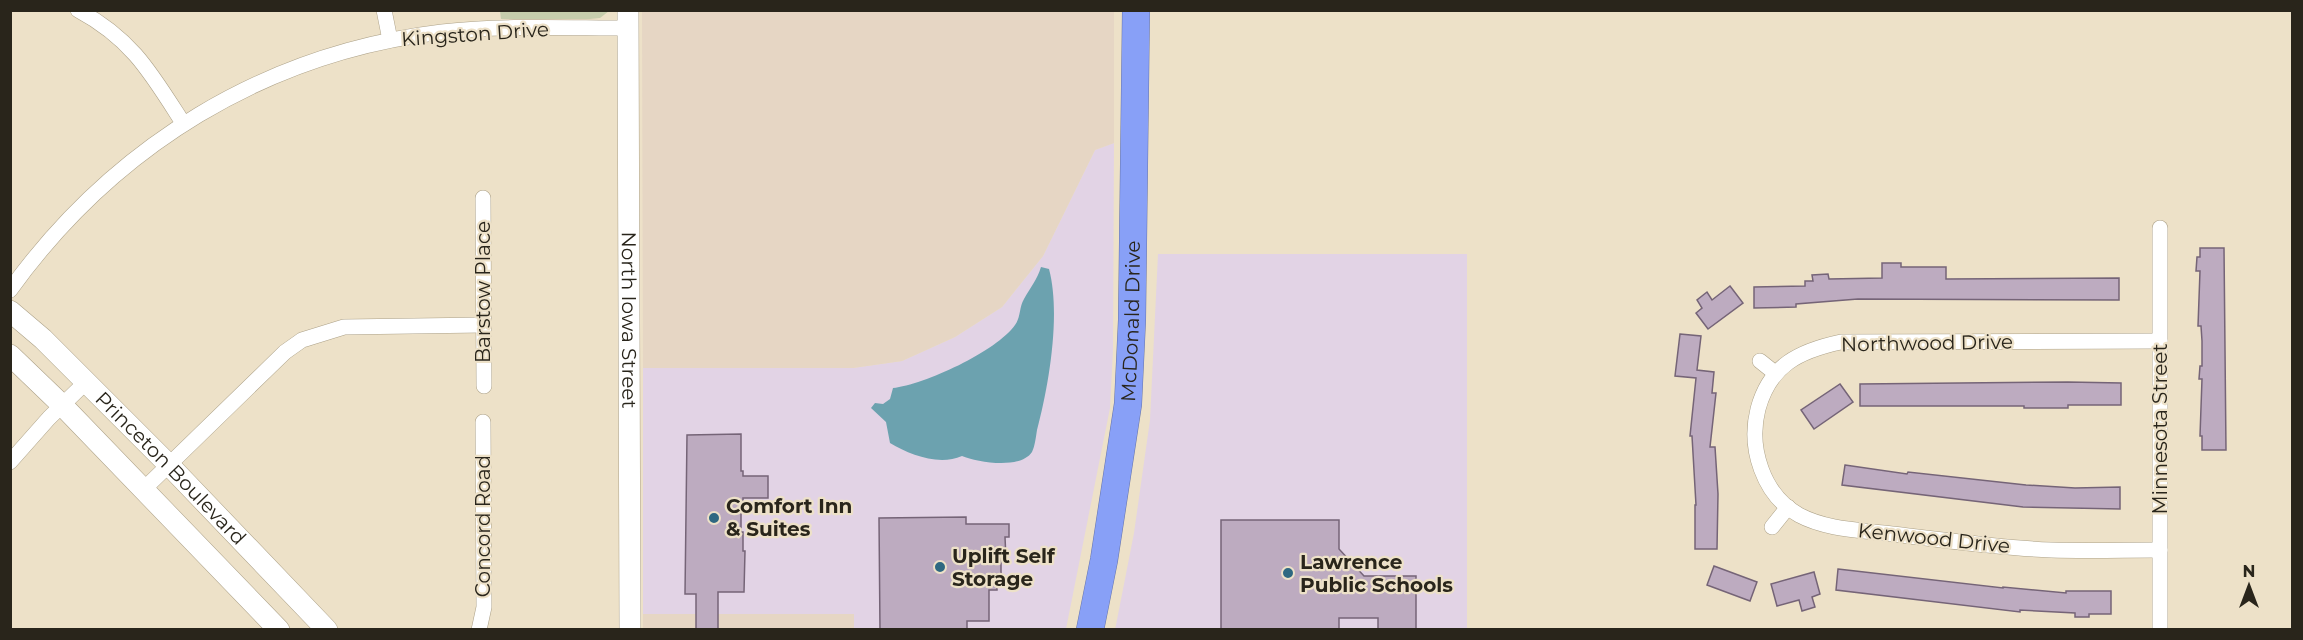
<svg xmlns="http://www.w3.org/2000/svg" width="2303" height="640" font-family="Montserrat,sans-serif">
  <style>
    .commercial { fill: #e2d3e5 }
    .industrial { fill: #e6d6c4 }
    .green { fill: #c6cdac }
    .water { fill: #6ca2af }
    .building { fill: #bdabc0; stroke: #756477; stroke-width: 1.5 }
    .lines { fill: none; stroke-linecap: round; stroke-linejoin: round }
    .street-casing { stroke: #aca188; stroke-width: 16 }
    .secondary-casing { stroke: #aca188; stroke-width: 22 }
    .highway-casing { stroke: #6775aa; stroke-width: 28 }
    .street { stroke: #fff; stroke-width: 15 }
    .secondary { stroke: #fff; stroke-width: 21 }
    .highway { stroke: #88a0f7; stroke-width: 27 }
    .poi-dot { fill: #2e6881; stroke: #ede1c8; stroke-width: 2 }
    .labels { text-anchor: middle; stroke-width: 4.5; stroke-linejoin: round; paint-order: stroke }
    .street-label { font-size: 20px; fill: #29251b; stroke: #ede1c8 }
    .poi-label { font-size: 20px; font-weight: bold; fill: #29251b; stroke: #ede1c8; text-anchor: start }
  </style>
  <rect width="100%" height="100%" fill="#ede1c8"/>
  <g class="commercial">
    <path d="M1114,143L1113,350L1110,408L1066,629H854L853,614H643V368H853L902,361L955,337L1002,307L1043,256L1095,150Z"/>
    <path d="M1158,254H1467V629L1115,630L1134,533L1150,420Z"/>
  </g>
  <g class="industrial">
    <path d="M642,11H1114V143L1095,150L1043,256L1002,307L955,337L902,361L853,368H643Z"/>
    <rect x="643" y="614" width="211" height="15"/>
  </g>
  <path class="green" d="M500,11V10L609,11L600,18L590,19H501Z"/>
  <path class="water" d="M1041,267L1049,269C1061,314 1049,385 1037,430C1036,436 1035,446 1032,452C1020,470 977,462 962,456C939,466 910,455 890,443L886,422L871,408L875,403L883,404L890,399L893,388C924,385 997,351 1015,325C1021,317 1019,307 1024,299C1030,288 1037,280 1041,267Z"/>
  <g class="building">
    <path d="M2200,248H2224L2226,450H2202V436H2200L2202,379H2199L2200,366H2202V341L2201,326H2198L2200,271H2196L2197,257H2200Z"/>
    <path d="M1882,263H1901V267H1946V279L2119,278V300L1858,299L1796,304V307L1754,308V287L1805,286V281H1813L1812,275L1828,274L1829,279L1882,278Z"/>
    <path d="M1730,286L1743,303L1708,329L1696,313L1702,308L1697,300L1707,292L1712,300Z"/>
    <path d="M1680,334L1701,336L1697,370L1714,372L1712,393H1716L1710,447H1715L1718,494L1717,549H1695V505H1696L1692,436H1690L1696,378L1675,376Z"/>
    <path d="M2068,382L2121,383V405H2068V408H2024V406H1860V384Z"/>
    <path d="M1840,384L1853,402L1814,429L1801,410Z"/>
    <path d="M741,434V471H743V476H768V498H743V504H741V532H743V551H745L744,592H718V630H696V594H685L687,435Z"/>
    <path d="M1845,465L1907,474L1908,472L2026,485L2075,488L2120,487V509L2023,507L1842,485Z"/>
    <path d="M966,517V524H1009V537H1005L1006,559H1001V574H997V590H989V621H967V630H880L879,518Z"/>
    <path d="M1221,520H1339V549L1364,576H1416V630H1378V618H1339V630H1221Z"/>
    <path d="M1714,566L1757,582L1750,601L1707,585Z"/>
    <path d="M1838,569L2003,588V587L2066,593V591H2111V614H2089V617H2075V613L2020,610V612L1836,590Z"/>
    <path d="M1814,572L1820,594L1812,597L1815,607L1802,611L1799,600L1777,606L1771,584Z"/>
  </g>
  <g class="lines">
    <defs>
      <g id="street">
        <path d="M78,10C132,39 151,73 183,123"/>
        <path d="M384,10L390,40"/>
        <path d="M483,198L484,386"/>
        <path d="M2160,228V630"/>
        <path d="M10,290C114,146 265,53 442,32C504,25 567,28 628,28"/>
        <path d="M2160,341L1841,342C1799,351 1770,365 1758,409C1748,448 1763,495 1799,515C1827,530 1862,530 1892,534C1945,540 1998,548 2051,550C2087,551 2124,550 2160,550"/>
        <path d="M1760,361L1775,373"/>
        <path d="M10,462L49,418L86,382"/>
        <path d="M144,489L285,352L302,340L344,327L483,325"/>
        <path d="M1772,527L1788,507"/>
        <path d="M479,630L484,607L483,422"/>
      </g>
      <g id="secondary">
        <path id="s1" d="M628,10L630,630"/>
        <path id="s2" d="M10,311L43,339L169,465L327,630"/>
        <path d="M10,355L62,405L279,630"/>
      </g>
      <g id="highway">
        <path id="s3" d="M1090,630L1104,560L1128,404L1132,320L1136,10"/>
      </g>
    </defs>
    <use href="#street" class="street-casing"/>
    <use href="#secondary" class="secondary-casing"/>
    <use href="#highway" class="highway-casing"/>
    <use href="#street" class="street"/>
    <use href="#secondary" class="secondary"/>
    <use href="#highway" class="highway"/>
  </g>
  <g class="poi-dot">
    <circle cx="714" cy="518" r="6"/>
    <circle cx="940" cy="567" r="6"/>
    <circle cx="1288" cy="573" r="6"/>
  </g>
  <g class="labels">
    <g class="street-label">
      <text transform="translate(475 34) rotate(-4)" y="7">Kingston Drive</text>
      <text transform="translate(483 292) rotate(-90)" y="7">Barstow Place</text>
      <text dy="7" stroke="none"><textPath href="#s1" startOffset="310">North Iowa Street</textPath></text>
      <text dy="7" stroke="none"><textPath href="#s3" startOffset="312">McDonald Drive</textPath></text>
      <text transform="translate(1927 343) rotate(-1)" y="7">Northwood Drive</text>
      <text transform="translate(2160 429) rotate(-90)" y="7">Minnesota Street</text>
      <text dy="7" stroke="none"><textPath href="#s2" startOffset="225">Princeton Boulevard</textPath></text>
      <text transform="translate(483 526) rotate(-90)" y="7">Concord Road</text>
      <text transform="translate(1934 538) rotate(6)" y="7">Kenwood Drive</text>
    </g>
    <g class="poi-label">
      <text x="726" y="513">Comfort Inn<tspan x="726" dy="23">&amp; Suites</tspan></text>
      <text x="952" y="563">Uplift Self<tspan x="952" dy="23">Storage</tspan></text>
      <text x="1300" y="569">Lawrence<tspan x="1300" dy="23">Public Schools</tspan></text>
    </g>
  </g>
  <rect width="2303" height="640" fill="none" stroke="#29251b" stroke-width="24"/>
  <g transform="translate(2249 586)" stroke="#ede1c8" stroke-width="4.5" paint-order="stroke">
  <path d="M0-4.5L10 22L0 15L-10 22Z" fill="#29251b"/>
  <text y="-9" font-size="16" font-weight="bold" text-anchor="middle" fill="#29251b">N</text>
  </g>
</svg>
